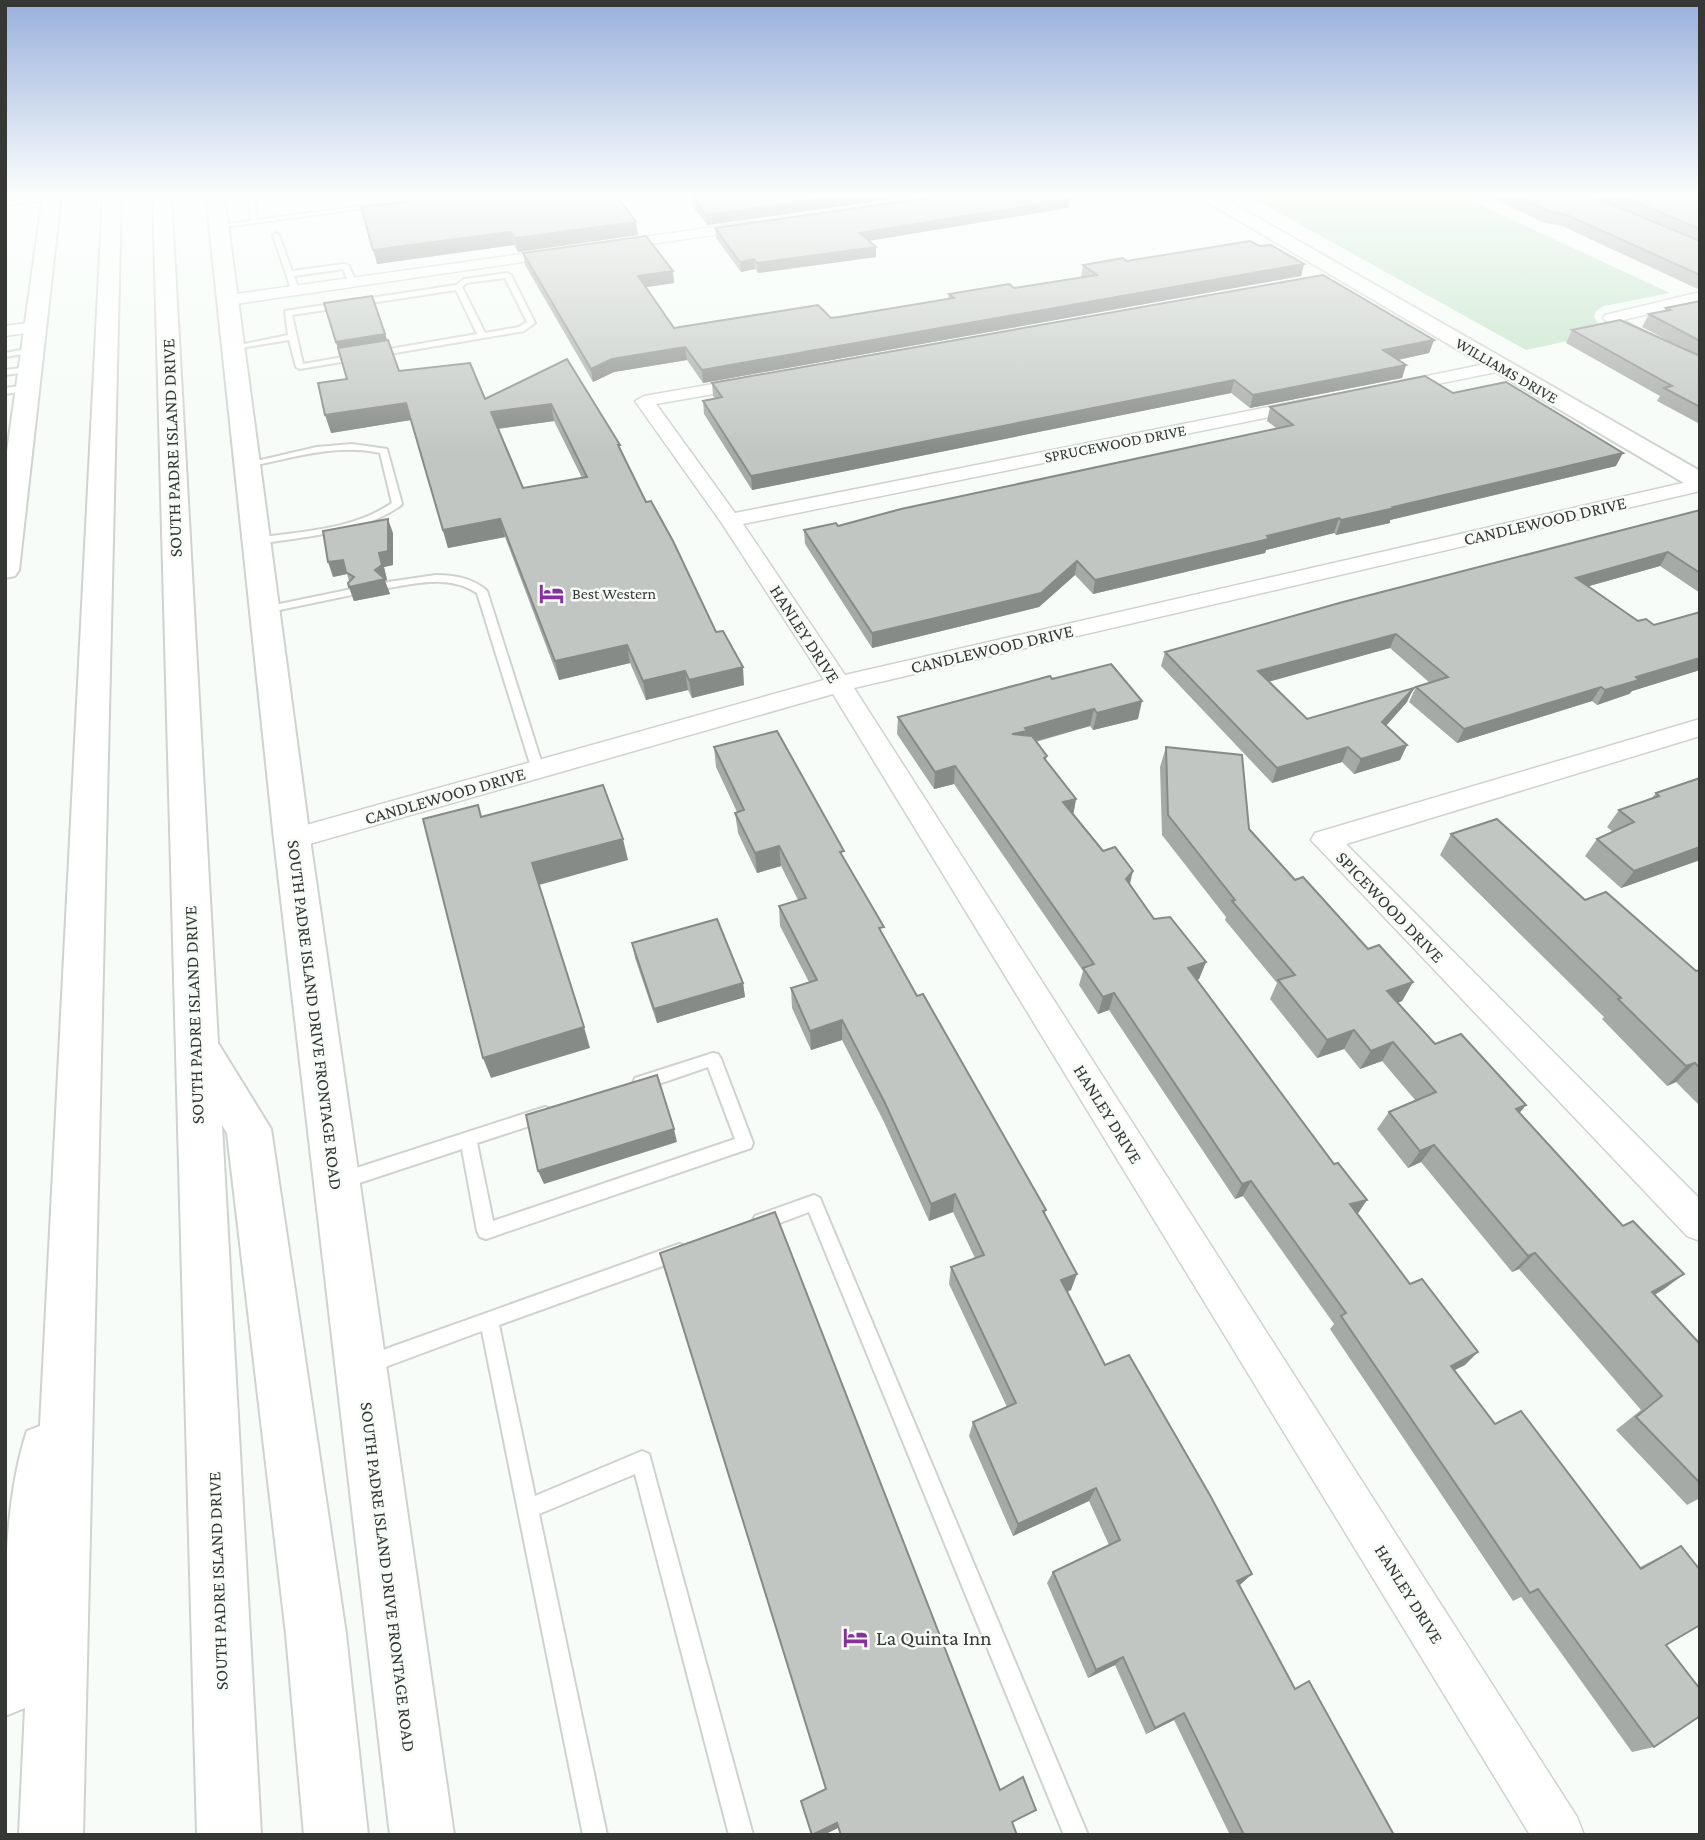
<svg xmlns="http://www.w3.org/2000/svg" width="1705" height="1840" font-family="'Crimson Pro',serif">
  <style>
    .green { fill: #bfe1c4 }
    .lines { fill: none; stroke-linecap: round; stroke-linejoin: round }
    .lane-casing { stroke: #cfd3cf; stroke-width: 4 }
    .street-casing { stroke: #cfd3cf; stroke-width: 3 }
    .secondary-casing { stroke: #cfd3cf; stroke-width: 4 }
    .highway-casing { stroke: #cfd3cf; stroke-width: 4 }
    .lane { fill: #fff; fill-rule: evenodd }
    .street { fill: #fff; fill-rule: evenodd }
    .secondary { fill: #fff; fill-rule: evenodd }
    .highway { fill: #fff; fill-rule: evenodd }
    .wall { fill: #a6aaa7; fill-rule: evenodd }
    .shaded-wall { fill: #878b88 }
    .building { fill: #c1c6c2; stroke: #878b88; stroke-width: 2; fill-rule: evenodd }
    .labels { text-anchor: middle; stroke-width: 5; stroke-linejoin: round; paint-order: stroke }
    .far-street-label { font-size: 16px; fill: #363836; stroke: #f7fcf8 }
    .far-poi-label { font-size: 16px; fill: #363836; stroke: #f7fcf8; text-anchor: start }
    .street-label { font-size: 18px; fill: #363836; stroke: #f7fcf8 }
    .near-poi-label { font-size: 21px; fill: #363836; stroke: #f7fcf8; text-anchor: start }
  </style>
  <rect width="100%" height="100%" fill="#f7fcf8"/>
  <path class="green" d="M1247,195H1459L1670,293L1604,306L1596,311L1594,317L1601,327L1609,332L1526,350Z"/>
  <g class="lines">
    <defs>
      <g id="lane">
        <path d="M248,195H254L257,220L387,203L385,195H391L394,204L217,228L219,225L251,221Z"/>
        <path d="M276,233L279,235L292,271L345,264L349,266L356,282L349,284L343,269L294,276L299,290L292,292L273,235Z"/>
        <path d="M507,273L511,275L535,323L524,331L300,369L296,367L289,340L234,349L230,347L288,335L285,311L456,285L464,279ZM505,278L527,322L519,327L485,333L462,287L466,283ZM456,290L477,334L303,364L292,315Z"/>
        <path d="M32,348L36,350L35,352L5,357V353Z"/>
        <path d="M30,367H33V371L5,375V370Z"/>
        <path d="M28,385L31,386V390L5,394V388Z"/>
        <path d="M352,444L387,449L402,504L400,506C367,529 326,534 286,540C275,541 264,544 253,543L252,541L257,538C303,531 353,530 392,503L380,453C336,443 291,458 248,467L243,464L317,447Z"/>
        <path d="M436,575C455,575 473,578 487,591L544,770L542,773L538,774L532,770L477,593C448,575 420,583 388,588L383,585L388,582Z"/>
        <path d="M352,589L357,592L356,594L265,613L260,610L265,607Z"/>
        <path d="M713,1053L718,1054L721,1059L753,1143L751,1148L486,1239L480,1237L477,1231L462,1149L341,1189L335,1186L333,1181L335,1176L341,1173L545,1107L551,1109L553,1114L551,1119L477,1143L493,1221L735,1139L708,1067L641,1090L635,1088L633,1083L635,1078Z"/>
        <path d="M814,1195L820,1198L822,1203L1088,1835H1064L809,1212L761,1230L755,1228L752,1222L755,1216Z"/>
        <path d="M679,1244L685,1246L688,1252L685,1258L499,1325L535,1496L642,1451L649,1454L753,1835H729L635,1474L539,1514L607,1835H583L482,1331L369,1373L362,1371L360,1364L362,1357L369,1355Z"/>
      </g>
      <g id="street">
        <path d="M22,195H58L59,196L52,200L5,205V197Z"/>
        <path d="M755,221L762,225L760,228L610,250L603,246L610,242Z"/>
        <path d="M565,248L570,249L572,252L570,255L229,305L221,300L229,295Z"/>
        <path d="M1700,292V302L1623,320L1700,360V372L1618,333L1603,318L1605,315Z"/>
        <path d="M35,322L43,327L41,331L5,336V326Z"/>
        <path d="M1500,361L1506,362L1509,366L1506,370L1393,393L1384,388L1393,383Z"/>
        <path d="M753,377L759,378L762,382L759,386L656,404L735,513L1309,399L1318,404L1309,409L743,524L845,675L1700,479V491L854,688L1577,1817L1584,1835H1530L833,694L292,849L282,846L278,839L282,832L292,829L824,680L721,522L635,401L644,396Z"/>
        <path d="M1700,719V736L1346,844L1700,1199V1241L1687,1236L1311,840L1315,833Z"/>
      </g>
      <g id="secondary">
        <path d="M43,195H61L19,570L15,576L5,578V466Z"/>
        <path d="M206,195H224L310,839L454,1835H390L274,839Z"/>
        <path d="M1196,195H1218L1700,471V490L1691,487Z"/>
      </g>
      <g id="highway">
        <path d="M103,195H121L83,1835H19L25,1708L5,1716C5,1629 0,1511 27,1431L40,1426Z"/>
        <path d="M153,195H171L218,1043L271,1129L346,1634L368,1835H304L286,1634L227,1133L222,1125L261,1835H197Z"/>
      </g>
    </defs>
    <use href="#lane" class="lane-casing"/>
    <use href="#street" class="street-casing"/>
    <use href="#secondary" class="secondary-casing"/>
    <use href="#highway" class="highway-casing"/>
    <use href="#lane" class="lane"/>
    <use href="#street" class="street"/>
    <use href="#secondary" class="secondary"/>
    <use href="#highway" class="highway"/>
  </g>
  <g class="wall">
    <path d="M919,195L707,225L692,206V196Z"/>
    <path d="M1485,195H1700V290L1562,226L1545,223Z"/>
    <path d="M403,198L638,235L518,252L514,245L377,264L404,202Z"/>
    <path d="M1068,208L869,241L876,247V257L758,273L755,269L741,272L716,238L715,228Z"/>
    <path d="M1260,246L1304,264L1301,276L703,383L687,360L614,372L593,382L525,265L523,253L674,283L646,287L674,328L831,318L948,299L949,294L1014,288L1081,277L1083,265Z"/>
    <path d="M1700,301V424L1657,401L1660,396L1566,343L1572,330L1692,353L1642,327L1649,314L1664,311L1666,308Z"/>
    <path d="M324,303L385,334L399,371L485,399L567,359L621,453L646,502L744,685L692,698L688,690L646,700L630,663L559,680L505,537L448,548L411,420L331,433L347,379ZM554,421L582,478L523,488L498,429Z"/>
    <path d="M1434,340L1429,353L1398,360L1406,365L1402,378L1250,408L1231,393L752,490L704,414L703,401L715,398L713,396L712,383Z"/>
    <path d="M1453,393L1616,466L1390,520V523L1336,535L1334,533L1266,550L1265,553L1093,594L1075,575L1039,607L872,648L805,544L804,530L838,526L1276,428L1267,421L1270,407Z"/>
    <path d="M1700,510V593L1660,566L1589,586L1638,621L1654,625L1700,612V670L1632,691L1629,694L1597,705L1592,701L1457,743L1409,702L1416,687L1430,683L1390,648L1269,681L1307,719L1407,702L1386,726L1407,745L1400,760L1354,774L1342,762L1272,783L1161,666L1165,652Z"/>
    <path d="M393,533V565L384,567L387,580L385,581L390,594L354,601L349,587V581L347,574L333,577Z"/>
    <path d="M1052,679L1138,719L1093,730L1090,726L1036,742L1047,756L1046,760L1076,799L1073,815L1130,885L1154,919L1206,962L1199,979L1197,980L1357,1214L1465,1365L1455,1370L1495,1424L1640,1567L1681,1546L1666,1645L1654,1747L1632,1752L1521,1597L1513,1601L1330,1329L1334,1324L1243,1196L1235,1199L1109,1010L1098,1014L1079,985L1083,971L954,784L934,789L897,734L898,717Z"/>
    <path d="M714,747L844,858L883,935L917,996L1046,1210L1045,1213L1071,1290L1067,1292L1105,1365L1239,1585L1295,1689L1394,1835H1230L1174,1720L1146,1734L1115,1665L1088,1678L1047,1583L1053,1572L1109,1545L1089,1501L1013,1536L969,1436L973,1422L1007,1407L949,1284L951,1267L975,1258L953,1212L929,1221L884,1122L842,1040L811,1050L792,1008L791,988L809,982L780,926L779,906L798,900L781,866L757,873L738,833L735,813L737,812L716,767Z"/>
    <path d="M1166,747L1249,829L1295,880L1368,949L1413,982L1402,1001L1398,1003L1435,1044L1526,1105L1519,1113L1623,1226L1684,1274L1664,1289L1655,1295L1700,1344V1498L1687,1505L1616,1430L1641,1410L1519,1269L1512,1272L1421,1162L1408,1168L1377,1129L1389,1112L1416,1101L1382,1061L1360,1069L1344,1049L1317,1058L1270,999L1277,983L1225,920L1226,917L1162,835L1160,767Z"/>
    <path d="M1700,778V860L1621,888L1585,856L1597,839L1613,832L1607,827L1619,810L1652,798L1656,793Z"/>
    <path d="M1451,834L1585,900L1696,971L1700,970V1106L1676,1082L1667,1086L1602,1019L1604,1017L1440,855Z"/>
    <path d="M632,943L743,983L745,997L657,1023L635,958Z"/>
    <path d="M660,1253L1000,1790L1036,1810L1012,1823L1017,1835H840Z"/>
  </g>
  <g class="shaded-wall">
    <path d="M853,195H919L707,225L706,215Z"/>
    <path d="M1070,199L1068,208L860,242V233Z"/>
    <path d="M636,222L638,235L518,252L515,238Z"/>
    <path d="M511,232L514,245L377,264L373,250Z"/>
    <path d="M876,247V257L758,273L757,263Z"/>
    <path d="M754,259L755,269L741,272L740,262Z"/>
    <path d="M1304,264L1301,276L703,383L702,370Z"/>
    <path d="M673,271L674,283L640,288L638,276Z"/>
    <path d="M385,334L389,346L340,355L336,342Z"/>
    <path d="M1434,340L1429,353L1378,364L1383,350Z"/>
    <path d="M685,347L687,360L614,372L593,382L591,369L612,359Z"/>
    <path d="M1406,365L1402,378L1250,408L1253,395Z"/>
    <path d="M1234,380L1231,393L752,490L751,476Z"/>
    <path d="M406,403L411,420L331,433L325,415Z"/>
    <path d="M551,404L554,421L495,429L491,412Z"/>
    <path d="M1623,453L1616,466L1390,520V523L1336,535L1341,520L1393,507Z"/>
    <path d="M1339,518L1334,533L1266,550L1265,553L1093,594L1095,580Z"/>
    <path d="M388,519L393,533V565L384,567L387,580L385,581L390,594L354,601L349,587L375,570Z"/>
    <path d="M500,519L505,537L448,548L443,530Z"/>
    <path d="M1668,552L1660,566L1568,592L1576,578Z"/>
    <path d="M343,560L347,574L333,577L328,562Z"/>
    <path d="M1077,561L1075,575L1039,607L872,648V633Z"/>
    <path d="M1396,634L1390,648L1254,686L1258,671Z"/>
    <path d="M627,645L630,663L559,680L555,661Z"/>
    <path d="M1700,658V670L1632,691L1629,694L1597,705L1605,690L1636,677Z"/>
    <path d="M743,667L744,685L692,698L689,680Z"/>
    <path d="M685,671L688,690L646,700L643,681Z"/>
    <path d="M1601,687L1592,701L1457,743L1464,729Z"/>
    <path d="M1414,688L1407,702L1376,737L1382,722Z"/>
    <path d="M1142,701L1138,719L1093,730L1097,713Z"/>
    <path d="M1094,709L1090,726L1025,744L1012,734L1025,728Z"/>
    <path d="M1407,745L1400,760L1354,774L1361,759Z"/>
    <path d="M1348,747L1342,762L1272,783L1277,768Z"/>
    <path d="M955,766L954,784L934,789L935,772Z"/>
    <path d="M1076,799L1073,816L1063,802Z"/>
    <path d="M623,839L628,860L539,885L532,863Z"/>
    <path d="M779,846L781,866L757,873L755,853Z"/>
    <path d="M1700,847V860L1621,888L1634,871Z"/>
    <path d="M1133,871L1129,888L1126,879Z"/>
    <path d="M1206,962L1199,979L1182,985L1188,968Z"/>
    <path d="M1413,982L1402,1001L1377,1010L1387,991Z"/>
    <path d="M743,983L745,997L657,1023L654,1009Z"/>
    <path d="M1114,993L1109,1010L1098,1014L1103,997Z"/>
    <path d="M842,1020V1040L811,1050L810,1031Z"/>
    <path d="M584,1027L590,1048L491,1078L483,1058Z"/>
    <path d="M1354,1030L1344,1049L1317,1058L1327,1040Z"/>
    <path d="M1393,1042L1382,1061L1360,1069L1371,1051Z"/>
    <path d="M1695,1063L1676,1082L1667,1086L1686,1066Z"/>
    <path d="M1526,1105L1511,1123L1516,1109Z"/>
    <path d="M674,1129L677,1142L544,1184L538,1171Z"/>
    <path d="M1434,1145L1421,1162L1408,1168L1420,1151Z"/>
    <path d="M1251,1181L1243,1196L1235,1199L1242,1184Z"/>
    <path d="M955,1194L953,1212L929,1221L931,1204Z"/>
    <path d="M1367,1200L1357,1215L1350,1204Z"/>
    <path d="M1535,1253L1519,1269L1512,1272L1528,1256Z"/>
    <path d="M1077,1274L1071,1290L1056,1297L1061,1280Z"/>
    <path d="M1684,1274L1664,1289L1633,1307L1652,1292Z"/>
    <path d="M1478,1352L1465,1365L1438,1378L1451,1366Z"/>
    <path d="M1096,1488L1089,1501L1013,1536L1018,1524Z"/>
    <path d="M1252,1574L1240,1585L1226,1592L1237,1581Z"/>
    <path d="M1123,1657L1115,1665L1088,1678L1096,1670Z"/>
    <path d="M1184,1713L1174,1720L1146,1734L1155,1728Z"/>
    <path d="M837,1823L838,1828L824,1835H813Z"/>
  </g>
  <g class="building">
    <path d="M422,195H616L636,222L515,238L511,232L373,250L361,207L404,202L403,198Z"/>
    <path d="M703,195H853L706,215L692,196Z"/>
    <path d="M949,195H1064L1070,199L860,233L876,247L757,263L754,259L740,262L715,228Z"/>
    <path d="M1514,195H1589L1700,241V275L1567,215L1550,212Z"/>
    <path d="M1619,195H1700V229Z"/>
    <path d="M646,236L673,271L638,276L674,328L818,305L831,318L839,317L954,298L949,294L1009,284L1014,288L1097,275L1083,265L1123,258L1127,261L1250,241L1260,246L1271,245L1304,264L702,370L685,347L612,359L591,369L523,253Z"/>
    <path d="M1323,275L1434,340L1383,350L1406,365L1253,395L1234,380L751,476L703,401L722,397L712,383Z"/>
    <path d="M372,296L385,334L336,342L324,303Z"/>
    <path d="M1700,301V341L1649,314L1670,310L1666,308Z"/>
    <path d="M1620,320L1700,356V407L1664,388L1672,386L1572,330Z"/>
    <path d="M388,340L399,371L470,363L485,399L567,359L620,445H618L646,502L651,501L673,541L716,632L723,631L743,667L689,680L685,671L643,681L627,645L555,661L500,519L443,530L406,403L325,415L318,383L347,379L338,348ZM551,404L587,477L523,488L491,412Z"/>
    <path d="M1425,376L1453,393L1506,382L1623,453L1393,507L1395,508L1341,520L1339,518L1267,536L1269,539L1095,580L1077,561L1041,593L872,633L804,530L836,523L838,526L901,509L1293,425L1270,407Z"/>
    <path d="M1700,510V573L1668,552L1576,578L1638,621L1646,619L1654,625L1700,612V658L1636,677L1639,680L1605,690L1601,687L1464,729L1416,687L1448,677L1396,634L1258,671L1307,719L1414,688L1382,722L1407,745L1361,759L1348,747L1277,768L1165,652L1343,602Z"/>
    <path d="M388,519V551L379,553L382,565L375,570L385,579L349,587L348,583L354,577L346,572L343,560L328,562L323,531Z"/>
    <path d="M1111,664L1142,701L1097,713L1094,709L1025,728L1027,731L1012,734L1032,736L1047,756L1044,758L1076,799L1063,802L1103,851L1115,847L1133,871L1126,879L1154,919L1170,917L1206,962L1188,968L1334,1164L1338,1163L1367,1200L1350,1204L1410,1284L1422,1279L1478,1352L1451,1366L1495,1424L1521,1411L1641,1569L1681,1546L1700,1570V1625L1666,1645L1700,1689V1716L1654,1747L1538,1589L1530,1593L1341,1316L1346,1313L1251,1181L1242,1184L1114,993L1103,997L1083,968L1094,964L955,766L935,772L898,717L1050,676L1052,679Z"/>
    <path d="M777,731L844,851L840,852L884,927L879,928L917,996L923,994L1046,1210L1043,1211L1077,1274L1061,1280L1105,1365L1129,1355L1211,1497L1252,1574L1237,1581L1295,1689L1309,1681L1394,1835H1244L1184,1713L1155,1728L1123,1657L1096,1670L1053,1572L1120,1540L1096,1488L1018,1524L973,1422L1016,1403L951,1267L984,1255L955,1194L931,1204L885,1103L842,1020L810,1031L791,988L817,980L779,906L806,898L779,846L755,853L735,813L744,810L714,747Z"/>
    <path d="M1166,747L1242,755L1249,829L1295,880L1303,877L1368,949L1379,945L1413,982L1387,991L1435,1044L1461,1034L1526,1105L1516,1109L1623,1226L1633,1221L1684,1274L1652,1292L1700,1344V1483L1636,1417L1662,1396L1535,1253L1528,1256L1434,1145L1420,1151L1389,1112L1436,1092L1393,1042L1371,1051L1354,1030L1327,1040L1278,980L1295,975L1232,901L1235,900L1168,815Z"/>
    <path d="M1700,778V847L1634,871L1597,839L1634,822L1619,810L1659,796L1656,793Z"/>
    <path d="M603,785L623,839L532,863L584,1027L483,1058L423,819L478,805L481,817Z"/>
    <path d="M1497,819L1585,900L1606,892L1696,971L1700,970V1068L1695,1063L1686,1066L1618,999L1621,998L1451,834Z"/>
    <path d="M717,919L743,983L654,1009L632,943Z"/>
    <path d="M657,1075L674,1129L538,1171L526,1115Z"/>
    <path d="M775,1212L1000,1790L1023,1777L1036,1810L1012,1822L1017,1835H841L837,1823L812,1835L801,1801L826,1789L660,1253Z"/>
  </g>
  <linearGradient id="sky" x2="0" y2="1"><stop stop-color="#99b0dd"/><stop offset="0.43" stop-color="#fbfefc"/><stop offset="1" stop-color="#fbfefc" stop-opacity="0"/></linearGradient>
  <rect width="1705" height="453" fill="url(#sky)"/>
  <defs>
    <symbol id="hotel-bare" viewBox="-9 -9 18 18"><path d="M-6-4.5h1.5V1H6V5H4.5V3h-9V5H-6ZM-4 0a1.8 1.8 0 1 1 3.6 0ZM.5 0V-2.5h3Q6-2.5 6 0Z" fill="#86319f" stroke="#f7fcf8" stroke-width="2.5" paint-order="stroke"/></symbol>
  </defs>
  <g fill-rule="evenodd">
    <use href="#hotel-bare" x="534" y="576" width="35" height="35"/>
    <use href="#hotel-bare" x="838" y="1620" width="35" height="35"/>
  </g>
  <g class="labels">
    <g class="far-street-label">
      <text transform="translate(1507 370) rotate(30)" y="6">WILLIAMS DRIVE</text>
      <text transform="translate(1115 443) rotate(-11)" y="6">SPRUCEWOOD DRIVE</text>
    </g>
    <g class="far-poi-label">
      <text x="572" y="599">Best Western</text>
    </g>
    <g class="street-label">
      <text transform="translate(172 448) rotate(-92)" y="6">SOUTH PADRE ISLAND DRIVE</text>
      <text transform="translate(1545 521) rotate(-13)" y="6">CANDLEWOOD DRIVE</text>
      <text transform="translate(805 634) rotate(57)" y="6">HANLEY DRIVE</text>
      <text transform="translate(992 649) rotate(-13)" y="6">CANDLEWOOD DRIVE</text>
      <text transform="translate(445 796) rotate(-16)" y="6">CANDLEWOOD DRIVE</text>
      <text transform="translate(1390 907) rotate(46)" y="6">SPICEWOOD DRIVE</text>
      <text transform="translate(194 1015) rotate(-92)" y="6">SOUTH PADRE ISLAND DRIVE</text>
      <text transform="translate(315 1015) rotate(83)" y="6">SOUTH PADRE ISLAND DRIVE FRONTAGE ROAD</text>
      <text transform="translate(1108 1114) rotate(58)" y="6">HANLEY DRIVE</text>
      <text transform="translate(388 1577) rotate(83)" y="6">SOUTH PADRE ISLAND DRIVE FRONTAGE ROAD</text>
      <text transform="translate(218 1581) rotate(-92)" y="6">SOUTH PADRE ISLAND DRIVE</text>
      <text transform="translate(1409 1594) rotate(58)" y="6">HANLEY DRIVE</text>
    </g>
    <g class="near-poi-label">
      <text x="876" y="1645">La Quinta Inn</text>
    </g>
  </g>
  <rect width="1705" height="1840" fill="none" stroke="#363836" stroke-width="14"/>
</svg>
